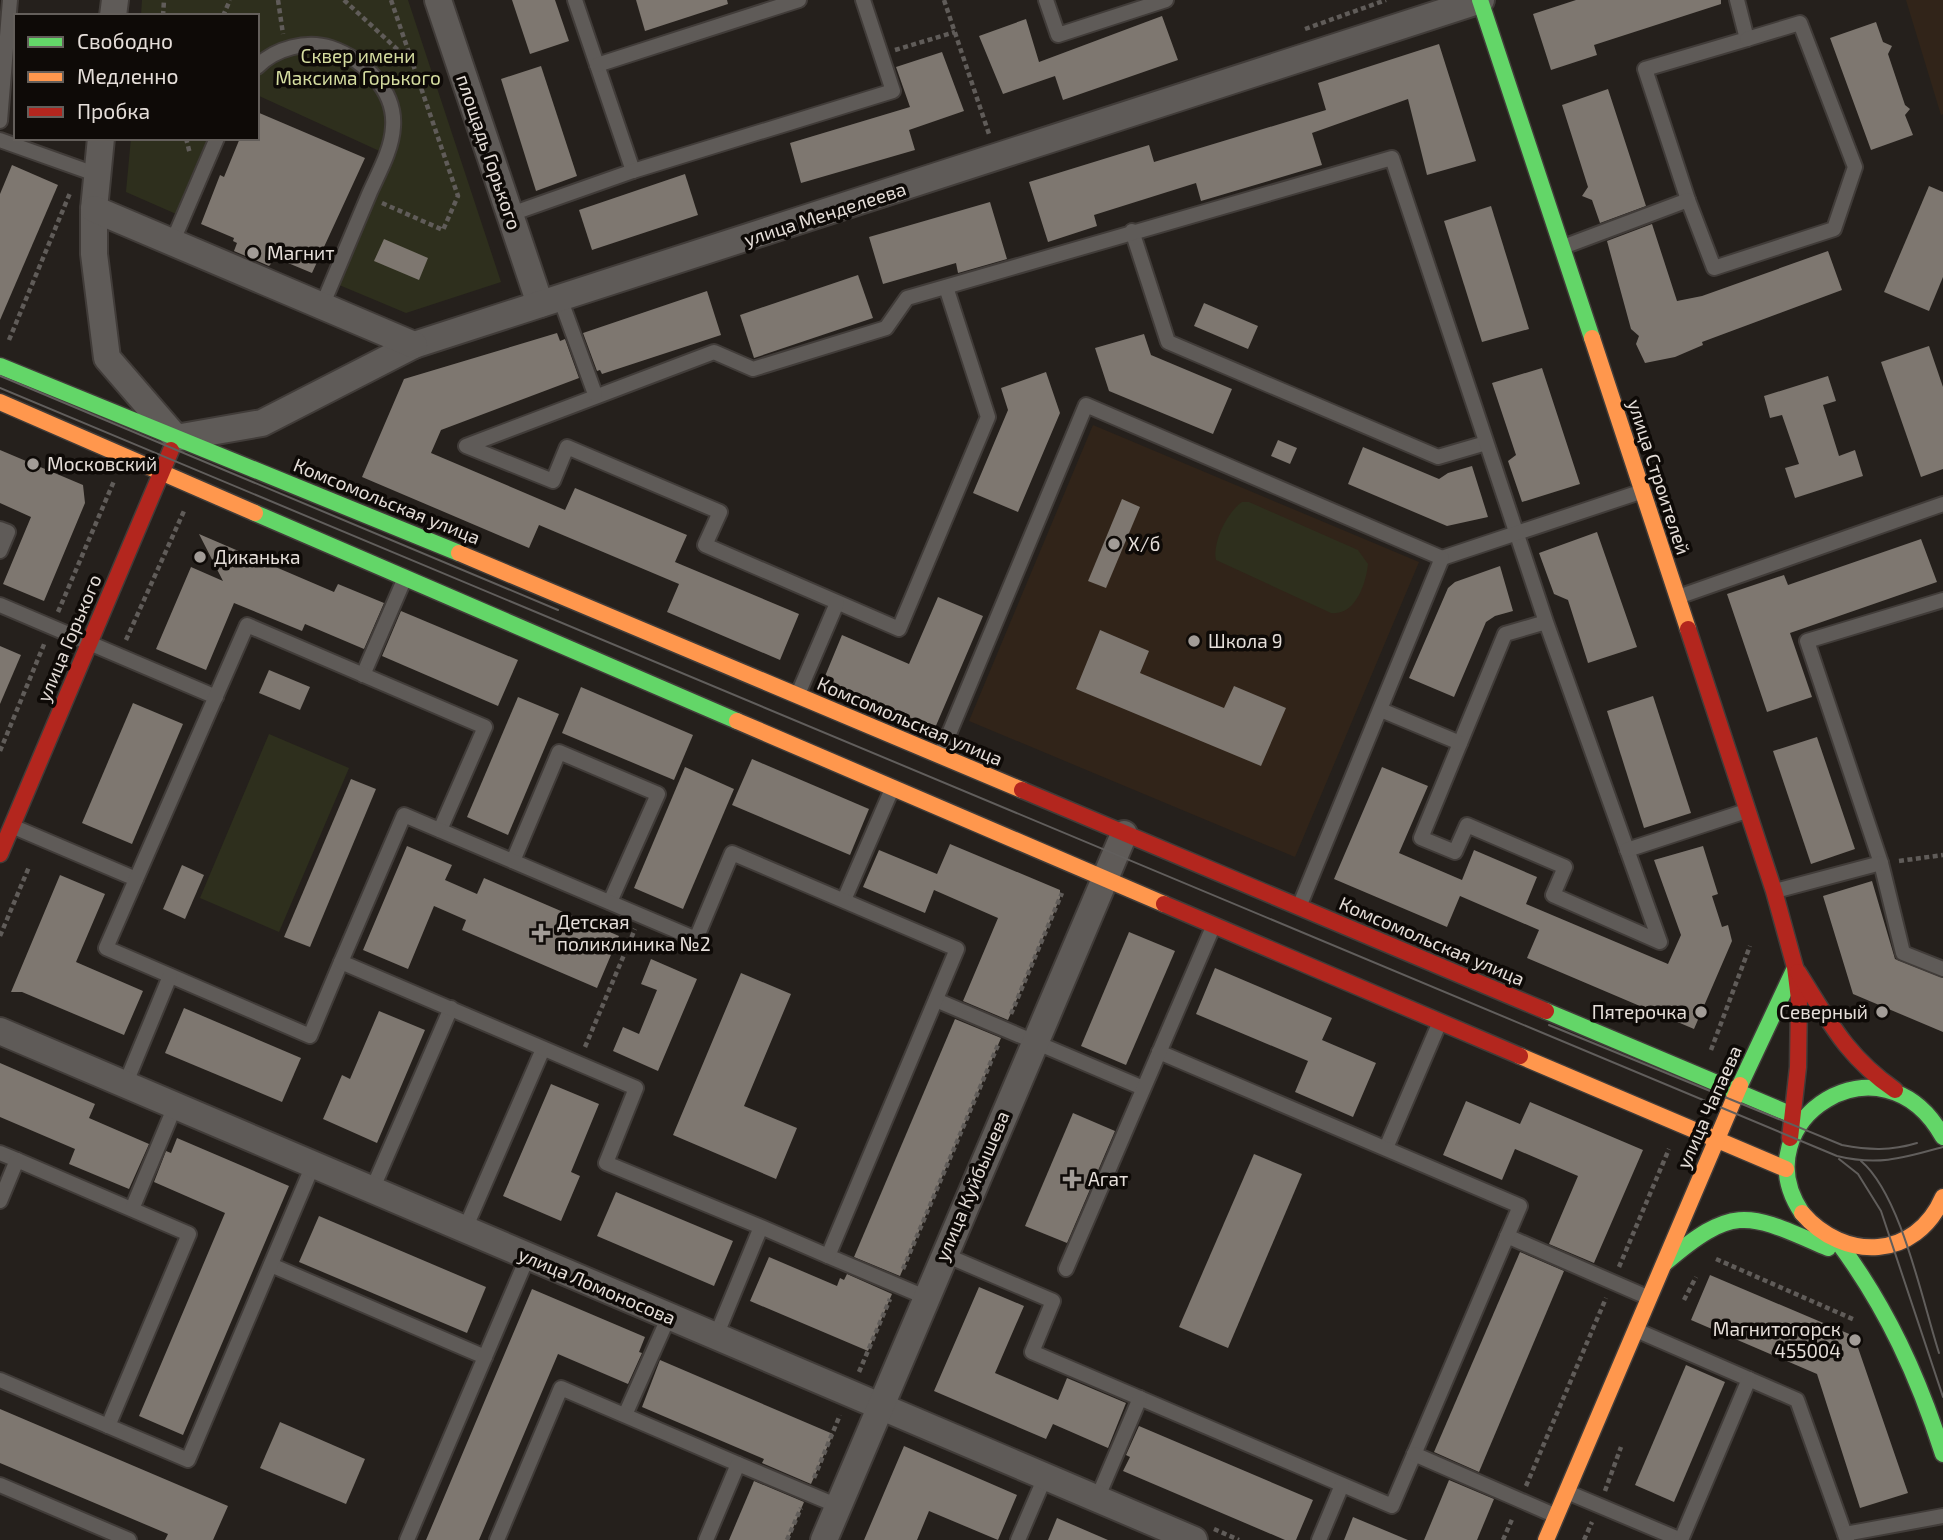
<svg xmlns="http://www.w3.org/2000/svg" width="1943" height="1540" font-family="'Exo 2',sans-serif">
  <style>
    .built { fill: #312419 }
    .green { fill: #2e2f1d }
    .building { fill: #7e7770 }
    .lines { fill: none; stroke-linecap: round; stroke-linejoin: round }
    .lane-casing { stroke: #413c39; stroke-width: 18 }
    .street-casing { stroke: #413c39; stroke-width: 30 }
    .fast-casing { stroke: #413c39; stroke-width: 19 }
    .slow-casing { stroke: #413c39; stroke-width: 19 }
    .jam-casing { stroke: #413c39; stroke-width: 19 }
    .path { stroke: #605c59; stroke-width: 4.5; stroke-dasharray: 5 3.5; stroke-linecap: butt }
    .lane { stroke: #5f5b58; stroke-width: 14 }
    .street { stroke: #5f5b58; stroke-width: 26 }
    .fast { stroke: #63d668; stroke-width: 16 }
    .slow { stroke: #ff974d; stroke-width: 16 }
    .jam { stroke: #b3261e; stroke-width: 16 }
    .tram { stroke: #615e5c; stroke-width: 2 }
    .poi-dot { fill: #a29c97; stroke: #0e0a07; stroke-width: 2.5 }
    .labels { text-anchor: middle; stroke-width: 7; stroke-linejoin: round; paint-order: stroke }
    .park-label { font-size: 19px; fill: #d5dda0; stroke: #0e0a07 }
    .street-label { font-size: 19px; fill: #e5ded9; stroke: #0e0a07 }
    .poi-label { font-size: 19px; fill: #e5ded9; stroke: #0e0a07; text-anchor: start }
  </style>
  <rect width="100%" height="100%" fill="#25201c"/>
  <g class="built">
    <path d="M1906,0H1943V114L1941,115Z"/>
    <path d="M1093,425L1419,562L1295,857L969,721Z"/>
  </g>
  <g class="green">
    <path d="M142,0H408L501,282L406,313L332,282L386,154L257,95V16H141Z"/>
    <path d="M131,138H217L183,217L126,192Z"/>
    <path d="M1242,502H1249L1358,550L1368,564C1366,584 1355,616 1331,613L1216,560C1212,543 1227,512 1242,502Z"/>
    <path d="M269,734L349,768L279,932L200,898Z"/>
  </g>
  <g class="building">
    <path d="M512,0H555L569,41L530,54Z"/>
    <path d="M636,0H727L728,4L645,31Z"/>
    <path d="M1576,0H1721V4L1594,45L1597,55L1551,70L1533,14Z"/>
    <path d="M1162,16L1178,60L1063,100L1055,76L1003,94L979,36L1026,19L1039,62Z"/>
    <path d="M1876,22L1883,42L1892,46L1888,54L1905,105L1910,109L1905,115L1913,135L1871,150L1830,38Z"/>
    <path d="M1439,44L1476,161L1427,175L1408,99L1312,133L1322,165L1201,201L1196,183L1094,215L1097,226L1048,242L1029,182L1149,145L1154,162L1326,110L1318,83Z"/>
    <path d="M942,52L964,111L909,130L915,150L801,183L790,143L910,107L896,67Z"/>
    <path d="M541,66L577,176L536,191L501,79Z"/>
    <path d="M1608,89L1646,206L1600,223L1592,200L1582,196L1588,187L1562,105Z"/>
    <path d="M257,112L365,158L312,273L276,258L269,266L234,251L237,243L233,241L234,238L201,224L220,175L224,177L240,138H257Z"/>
    <path d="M12,165L58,185L0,320V194Z"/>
    <path d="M685,174L698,215L592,250L579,210Z"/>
    <path d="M1929,186L1943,192V277L1929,311L1884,292Z"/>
    <path d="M990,202L1007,259L958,273L956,263L883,284L869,237Z"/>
    <path d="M1491,206L1529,329L1482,342L1444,221Z"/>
    <path d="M1652,224L1677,301L1702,296L1828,251L1842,290L1702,342L1703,345L1675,357L1645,363L1636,344L1639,336L1631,329L1607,241Z"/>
    <path d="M384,239L428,258L419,280L374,261Z"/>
    <path d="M858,275L873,318L754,358L740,315Z"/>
    <path d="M707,291L721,335L602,374L600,370L597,371L583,333Z"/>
    <path d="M1204,303L1258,326L1248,349L1194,326Z"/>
    <path d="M557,333L560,341L565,339L579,378L441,430L431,453L565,510L575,488L687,535L675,562L799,614L780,660L667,612L679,584L539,525L529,548L362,477L404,379Z"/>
    <path d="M1144,334L1151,355L1232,389L1213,434L1109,391L1095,348Z"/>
    <path d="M1929,346L1943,387V469L1921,477L1881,362Z"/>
    <path d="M1542,368L1580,484L1522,502L1508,461L1516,455L1492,383Z"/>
    <path d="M1046,372L1060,413L1018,512L973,493L1008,410L1001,388Z"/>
    <path d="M1828,376L1836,401L1823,405L1839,456L1855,450L1863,476L1795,498L1785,468L1799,464L1782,415L1770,418L1764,396Z"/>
    <path d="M1278,440L1297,448L1290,464L1271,456Z"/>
    <path d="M1363,447L1439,479L1448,473L1472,466L1488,517L1447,526L1348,484Z"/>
    <path d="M0,450L83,485L85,503L44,601L3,584L31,517L0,503Z"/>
    <path d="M1122,499L1140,507L1106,588L1088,581Z"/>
    <path d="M1597,532L1637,647L1588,663L1568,600L1554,594L1539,553Z"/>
    <path d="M199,534L334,592L338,584L384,603L364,649L305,624L302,631L234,603L206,670L156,649L191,567L223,581Z"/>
    <path d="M1921,539L1937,582L1790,633L1812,697L1767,712L1727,594L1784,575L1788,585Z"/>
    <path d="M1500,566L1513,611L1495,616L1486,622L1454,697L1409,678L1448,588L1455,582Z"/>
    <path d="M938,597L983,616L935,728L823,681L842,635L909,664Z"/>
    <path d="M401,611L518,660L498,706L382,656Z"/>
    <path d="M1100,630L1149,651L1140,673L1224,708L1234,686L1286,708L1261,766L1076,689Z"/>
    <path d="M0,646L21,655L0,704Z"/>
    <path d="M269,670L310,687L300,710L259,693Z"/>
    <path d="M581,687L693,735L674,780L562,733Z"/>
    <path d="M1653,696L1691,813L1644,828L1607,711Z"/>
    <path d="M518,697L559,714L508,835L467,817Z"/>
    <path d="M133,703L183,724L132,844L82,823Z"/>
    <path d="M1817,737L1855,849L1811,864L1773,751Z"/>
    <path d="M752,759L869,809L850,855L732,805Z"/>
    <path d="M685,767L734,789L683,909L634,888Z"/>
    <path d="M1382,767L1428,786L1399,853L1462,880L1474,850L1537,877L1526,904L1668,964L1681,935L1654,860L1703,846L1718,894L1712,896L1722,927L1728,925L1732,941L1694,1029L1527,958L1539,930L1460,896L1447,927L1334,879Z"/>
    <path d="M351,779L376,789L310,947L284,937Z"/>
    <path d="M950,844L1060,890V898L1008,1020L963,1001L998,918L934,890L925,913L863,887L879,850L937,874Z"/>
    <path d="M407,846L452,865L445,880L477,894L484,878L619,936L597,988L462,930L466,920L434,906L408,969L363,950Z"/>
    <path d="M182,865L204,875L185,919L163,909Z"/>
    <path d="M60,875L105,894L76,962L143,991L124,1035L22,992H11Z"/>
    <path d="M1872,881L1895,959L1943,978V1032L1853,994L1823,896Z"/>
    <path d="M1129,932L1175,951L1126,1065L1081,1046Z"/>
    <path d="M651,959L697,979L658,1071L613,1051L623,1027L639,1034L657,990L641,984Z"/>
    <path d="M1215,968L1332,1018L1322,1040L1376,1063L1353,1117L1295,1092L1308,1061L1196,1014Z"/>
    <path d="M741,973L791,994L744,1106L797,1128L776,1179L673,1135Z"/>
    <path d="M184,1008L301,1058L282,1102L165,1053Z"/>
    <path d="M379,1011L425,1030L377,1143L323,1119L342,1075L350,1079Z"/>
    <path d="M955,1019L1001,1038L900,1276L854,1257Z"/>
    <path d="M0,1063L95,1104L89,1118L149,1144L129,1189L69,1164L75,1149L0,1117Z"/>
    <path d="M551,1084L599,1104L571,1172L580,1176L561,1221L503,1196Z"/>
    <path d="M1466,1101L1520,1124L1530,1102L1643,1150L1594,1263L1549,1244L1578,1176L1515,1149L1502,1180L1443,1155Z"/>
    <path d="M1073,1113L1115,1131L1067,1243L1025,1226Z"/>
    <path d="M177,1138L289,1186L183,1435L139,1416L225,1213L154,1182L166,1151L171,1153Z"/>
    <path d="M1254,1154L1302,1174L1228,1348L1179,1327Z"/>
    <path d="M616,1192L733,1241L714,1286L597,1236Z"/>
    <path d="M319,1216L486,1287L467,1333L299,1262Z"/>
    <path d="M1520,1252L1564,1271L1479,1472L1434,1452Z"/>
    <path d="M769,1257L837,1286L840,1278L844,1280L847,1274L892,1294L868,1351L750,1301Z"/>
    <path d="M1710,1275L1854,1336L1908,1493L1860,1508L1817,1374L1691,1320Z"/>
    <path d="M979,1287L1024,1306L995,1373L1058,1400L1067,1378L1126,1403L1108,1448L1053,1424L1046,1439L934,1391Z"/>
    <path d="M532,1289L645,1337L639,1352L642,1353L628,1384L558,1354L479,1540H426Z"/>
    <path d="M660,1360L833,1434L811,1484L762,1463L764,1459L642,1407Z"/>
    <path d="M1686,1365L1725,1382L1674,1502L1635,1485Z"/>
    <path d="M0,1409L228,1506L213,1540H165L168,1534L0,1463Z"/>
    <path d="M280,1422L365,1459L346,1504L260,1468Z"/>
    <path d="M1139,1426L1313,1500L1296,1540H1285L1123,1471L1130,1457L1126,1455Z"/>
    <path d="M904,1446L1017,1495L998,1540L929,1511L917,1540H864Z"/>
    <path d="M1449,1480L1494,1499L1477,1540H1424Z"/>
    <path d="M754,1481L804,1502L788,1540H729Z"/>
    <path d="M1353,1517L1408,1540H1344Z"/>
    <path d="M1057,1518L1108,1540H1048Z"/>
  </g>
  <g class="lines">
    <defs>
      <g id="lane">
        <path d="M575,0L633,171"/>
        <path d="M1046,0L1058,35L1166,0"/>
        <path d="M597,65L799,0"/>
        <path d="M257,67C275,48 307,40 331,48C363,59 396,90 393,127C392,149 379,172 370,192C354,230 338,268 322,306"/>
        <path d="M0,121L10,0"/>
        <path d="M0,140L98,175"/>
        <path d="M1688,200L1645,69L1747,39L1737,0"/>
        <path d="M511,214L633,171L893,91L863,0"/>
        <path d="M1132,231L1168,342L1438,457L1486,443"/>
        <path d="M172,243L217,138"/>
        <path d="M1563,247L1688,200L1714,268L1834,229L1855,167L1800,23L1747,39"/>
        <path d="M946,287L988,417L899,629L705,545L720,512L567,447L553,481L466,446L714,352L753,369L886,328L907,298L1392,158L1546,622L1660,942L1553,895L1565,867L1467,825L1455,852L1421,838L1505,634L1546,622"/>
        <path d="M560,298L595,394"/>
        <path d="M0,529L8,532L0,551"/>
        <path d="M1442,558L1640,492"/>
        <path d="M1678,597L1943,504"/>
        <path d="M1943,600L1807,641L1881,863L1903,953L1943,969"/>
        <path d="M0,605L216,697"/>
        <path d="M363,675L404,580"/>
        <path d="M798,694L837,603"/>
        <path d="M1381,710L1460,743"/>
        <path d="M941,753L1086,405L1442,558L1299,907"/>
        <path d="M14,827L136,879"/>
        <path d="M1627,850L1746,811"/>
        <path d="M513,861L559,752L658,794L610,902"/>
        <path d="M1775,891L1881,863"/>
        <path d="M844,900L892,789"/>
        <path d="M341,962L310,1036L106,948L247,625L485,727L440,830"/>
        <path d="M936,1000L1143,1088"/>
        <path d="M125,1085L170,976"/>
        <path d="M1386,1148L1439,1024"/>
        <path d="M0,1153L17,1160"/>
        <path d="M372,1190L451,1008"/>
        <path d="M0,1201L17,1160L189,1234L108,1426"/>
        <path d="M132,1209L175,1106"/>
        <path d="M465,1229L543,1049"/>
        <path d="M1507,1236L1647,1297"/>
        <path d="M943,1254L1053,1301L1032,1352L1392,1506L1520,1206L1159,1052"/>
        <path d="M828,1256L925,1297"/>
        <path d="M271,1265L485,1357"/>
        <path d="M1066,1269L1213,927"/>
        <path d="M1636,1330L1797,1400L1847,1540"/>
        <path d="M716,1336L761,1227L606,1163L636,1088L341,962L404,815L696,939L732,853L957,949L828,1256L761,1227"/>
        <path d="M0,1380L188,1460L313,1165"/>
        <path d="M625,1415L669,1316"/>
        <path d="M1414,1454L1554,1515"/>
        <path d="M0,1485L129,1540"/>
        <path d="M1567,1492L1681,1540"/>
        <path d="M1097,1499L1140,1398"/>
        <path d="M1845,1534L1943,1516"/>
        <path d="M407,1540L528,1256"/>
        <path d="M497,1540L561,1388L738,1464"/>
        <path d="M706,1540L738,1464L838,1506"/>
        <path d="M1018,1540L1045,1477"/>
        <path d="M1319,1540L1342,1485"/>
        <path d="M1681,1540L1749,1379"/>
      </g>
      <g id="street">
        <path d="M438,0L540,304"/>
        <path d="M113,16L115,0"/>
        <path d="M101,138L94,209V254L107,358L176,438L262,423L414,345L1481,0"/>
        <path d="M94,209L414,345"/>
        <path d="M0,1031L1194,1540"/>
        <path d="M824,1540L1124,834"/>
      </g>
      <g id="fast">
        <path d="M1480,0L1592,338"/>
        <path d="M0,366L459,553"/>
        <path d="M255,513L737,721"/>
        <path d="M1546,1011L1802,1119"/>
        <path d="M1740,1085L1795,968"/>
        <path d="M1802,1213C1740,1121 1883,1028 1943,1137"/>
        <path d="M1838,1242C1887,1308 1918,1376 1943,1454"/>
        <path d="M1665,1263C1736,1202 1749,1214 1828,1248"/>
      </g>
      <g id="slow">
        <path d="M1592,338L1688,629"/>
        <path d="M0,402L255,513"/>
        <path d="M459,553L1022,790"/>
        <path d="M737,721L1164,904"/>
        <path d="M1520,1056L1786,1169"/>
        <path d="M1802,1213C1844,1262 1916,1260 1943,1197"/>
        <path d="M1546,1540L1740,1085"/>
      </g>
      <g id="jam">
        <path d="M1688,629L1774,891L1795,967L1799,999L1798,1067L1790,1138"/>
        <path d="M1022,790L1546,1011"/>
        <path d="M0,854L171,450"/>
        <path d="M1164,904L1520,1056"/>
        <path d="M1798,972C1829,1021 1846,1056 1895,1090"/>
      </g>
    </defs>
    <use href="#lane" class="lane-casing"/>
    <use href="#street" class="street-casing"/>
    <use href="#fast" class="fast-casing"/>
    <use href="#slow" class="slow-casing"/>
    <use href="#jam" class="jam-casing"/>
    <g class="path">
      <path d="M278,0L283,34"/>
      <path d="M344,0L413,64"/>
      <path d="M944,0L989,134"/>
      <path d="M163,16L164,0"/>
      <path d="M223,16L230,0"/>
      <path d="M1305,29L1386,0"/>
      <path d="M895,50L955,32"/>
      <path d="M186,138L190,154"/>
      <path d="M382,203L443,230L458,196L391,0"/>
      <path d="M9,340L70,193"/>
      <path d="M58,612L114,481"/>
      <path d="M126,640L184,511"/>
      <path d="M0,751L45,642"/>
      <path d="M1899,861L1943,855"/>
      <path d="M0,936L29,867"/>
      <path d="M1011,1014L1062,893"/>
      <path d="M585,1047L635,929"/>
      <path d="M1711,1050L1750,946"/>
      <path d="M1716,1259L1855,1320"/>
      <path d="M1619,1267L1669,1149"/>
      <path d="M903,1269L998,1045"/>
      <path d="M1684,1300L1696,1277"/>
      <path d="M859,1372L890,1299"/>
      <path d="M814,1478L840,1415"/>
      <path d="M1526,1486L1606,1298"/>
      <path d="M1605,1491L1621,1447"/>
      <path d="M1214,1529L1239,1540"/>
      <path d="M787,1540L801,1508"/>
      <path d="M1503,1540L1513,1517"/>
      <path d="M1584,1540L1592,1522"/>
    </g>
    <use href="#lane" class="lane"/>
    <use href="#street" class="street"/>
    <use href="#fast" class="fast"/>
    <use href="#slow" class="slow"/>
    <use href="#jam" class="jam"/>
    <g class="tram">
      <path d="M0,376L558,610"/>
      <path d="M0,388L1837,1156C1878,1166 1903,1158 1943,1147"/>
      <path d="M1549,1025L1842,1145C1868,1150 1891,1151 1917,1143"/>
      <path d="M1839,1159L1858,1174L1881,1211L1943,1397"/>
      <path d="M1861,1161C1901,1195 1922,1300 1939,1353"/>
    </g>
  </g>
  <g class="poi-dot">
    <circle cx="253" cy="253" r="7"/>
    <circle cx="33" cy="464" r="7"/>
    <circle cx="1114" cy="544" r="7"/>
    <circle cx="200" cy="557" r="7"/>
    <circle cx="1194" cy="641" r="7"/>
    <path d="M537.5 922.5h7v7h7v7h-7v7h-7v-7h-7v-7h7z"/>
    <circle cx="1701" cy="1012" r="7"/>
    <circle cx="1882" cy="1012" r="7"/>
    <path d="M1068.5 1168.5h7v7h7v7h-7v7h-7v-7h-7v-7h7z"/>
    <circle cx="1855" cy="1340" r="7"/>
  </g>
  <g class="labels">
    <g class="park-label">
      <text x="358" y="63">Сквер имени<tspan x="358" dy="22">Максима Горького</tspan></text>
    </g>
    <g class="street-label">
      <text transform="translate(489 152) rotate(71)" y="7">площадь Горького</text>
      <text transform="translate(825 214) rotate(-18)" y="7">улица Менделеева</text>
      <text transform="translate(1659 477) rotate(72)" y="7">улица Строителей</text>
      <text transform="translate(387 501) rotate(22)" y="7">Комсомольская улица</text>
      <text transform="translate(69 638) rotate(-67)" y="7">улица Горького</text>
      <text transform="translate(910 721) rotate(23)" y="7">Комсомольская улица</text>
      <text transform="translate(1432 941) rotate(23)" y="7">Комсомольская улица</text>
      <text transform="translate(1709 1107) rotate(-66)" y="7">улица Чапаева</text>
      <text transform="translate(972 1186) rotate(-67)" y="7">улица Куйбышева</text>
      <text transform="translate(597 1286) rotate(23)" y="7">улица Ломоносова</text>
    </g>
    <g class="poi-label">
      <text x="267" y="260">Магнит</text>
      <text x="47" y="471">Московский</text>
      <text x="1128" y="551">Х/б</text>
      <text x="214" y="564">Диканька</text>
      <text x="1208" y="648">Школа 9</text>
      <text x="557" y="929">Детская<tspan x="557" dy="22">поликлиника №2</tspan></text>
      <text x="1687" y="1019" text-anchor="end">Пятерочка</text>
      <text x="1868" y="1019" text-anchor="end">Северный</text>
      <text x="1088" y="1186">Агат</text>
      <text x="1841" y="1336" text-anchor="end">Магнитогорск<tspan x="1841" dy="22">455004</tspan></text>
    </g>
  </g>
  <rect x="14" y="14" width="245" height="126" fill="#0e0a07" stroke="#645f5b" stroke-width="2"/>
  <rect x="28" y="37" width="35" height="10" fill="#63d668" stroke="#645f5b" stroke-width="2"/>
  <text x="77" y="49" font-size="21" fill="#e5ded9">Свободно</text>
  <rect x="28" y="72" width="35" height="10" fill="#ff974d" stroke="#645f5b" stroke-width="2"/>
  <text x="77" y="84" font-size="21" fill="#e5ded9">Медленно</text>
  <rect x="28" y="107" width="35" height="10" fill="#b3261e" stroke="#645f5b" stroke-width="2"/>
  <text x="77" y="119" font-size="21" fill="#e5ded9">Пробка</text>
</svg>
